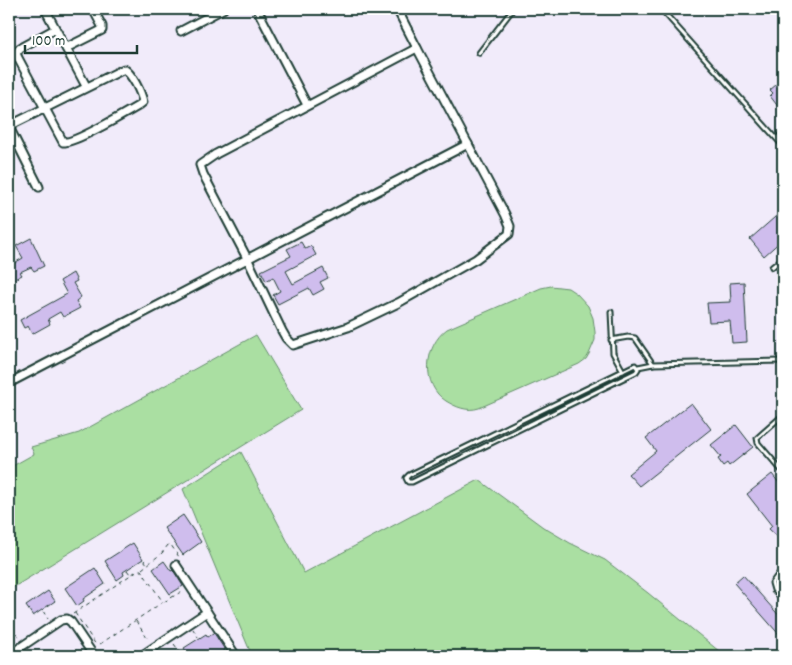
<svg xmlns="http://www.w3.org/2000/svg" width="792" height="665" font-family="Dekko,sans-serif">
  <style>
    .green { fill: #aadfa2; stroke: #648e6b }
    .building { fill: #cfbded; stroke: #1f3d34 }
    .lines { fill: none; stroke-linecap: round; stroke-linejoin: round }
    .lane-casing { stroke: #1f3d34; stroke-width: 7 }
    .street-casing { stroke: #1f3d34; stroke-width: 11 }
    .path { stroke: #1f3d34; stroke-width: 1; stroke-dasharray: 4 4; stroke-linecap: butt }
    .lane { stroke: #fff; stroke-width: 3 }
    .street { stroke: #fff; stroke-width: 7 }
  </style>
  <rect width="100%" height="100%" fill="#f1ebfa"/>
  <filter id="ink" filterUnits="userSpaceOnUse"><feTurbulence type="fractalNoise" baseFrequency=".02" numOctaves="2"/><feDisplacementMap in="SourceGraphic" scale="10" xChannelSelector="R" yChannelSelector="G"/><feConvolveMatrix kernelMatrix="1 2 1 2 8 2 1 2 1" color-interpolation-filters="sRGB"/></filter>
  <g filter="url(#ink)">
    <g class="green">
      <path d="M551,286L568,288L577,294L588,306L593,318L595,332V340L589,354L586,359L579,364L479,408C467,412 456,407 446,401C421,385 424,346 447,329L541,288Z"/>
      <path d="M256,335L301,410L9,590V468L34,454L31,447L79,433Z"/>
      <path d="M241,452L304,573L479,480L543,527L570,543L605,560L648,593L725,656H252L183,489Z"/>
    </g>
    <g class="building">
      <path d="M783,79V113L770,96L773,93L770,90Z"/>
      <path d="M783,210V239L764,256L750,239Z"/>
      <path d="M31,238L44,266L34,271L31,267L20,272L22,275L9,282V266L23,258L16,246Z"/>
      <path d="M301,242L305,249L311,246L316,255L286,271L293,284L323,268L328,278L320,282L324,289L313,295L309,288L278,304L273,295L280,291L273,277L266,281L261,271L291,256L287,249Z"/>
      <path d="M73,273L77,281L73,283L81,297L76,301L80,308L63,317L60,312L48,319L50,324L32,334L28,326L24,328L20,320L67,294L60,281Z"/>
      <path d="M744,282L747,342L732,343L730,321L709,322L707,303L731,302L730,283Z"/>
      <path d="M691,403L711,429L639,486L628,474L656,451L646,438Z"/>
      <path d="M736,425L753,447L729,466L727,463L723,466L718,459L721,457L711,445Z"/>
      <path d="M772,474L783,488V534L779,538L769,529L772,526L747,494Z"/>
      <path d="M183,515L201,542L183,555L164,528Z"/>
      <path d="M133,543L143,559L123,572L124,575L117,580L105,561Z"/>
      <path d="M164,561L171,571L173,570L183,586L170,594L153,569Z"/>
      <path d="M95,568L105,584L83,599L84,601L77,606L65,588Z"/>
      <path d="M743,575L783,620V639L734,583Z"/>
      <path d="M48,591L55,601L33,616L26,606Z"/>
      <path d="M214,633L225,650L216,656H189L184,648L206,634L208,637Z"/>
    </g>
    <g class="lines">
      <defs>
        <g id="lane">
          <path d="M661,9L783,146"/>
          <path d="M479,53L513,9"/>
          <path d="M777,138L783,133"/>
          <path d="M772,267L783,258"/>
          <path d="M611,312L613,353L623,371"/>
          <path d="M611,340L628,337L635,338L653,364"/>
          <path d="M635,365L638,369L636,372L412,482H408L406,478L409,475Z"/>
          <path d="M638,367L653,364L783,361"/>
          <path d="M783,415L757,438L758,443L783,472"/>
          <path d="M783,568L772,583L774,590L783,600"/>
        </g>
        <g id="street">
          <path d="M45,9L86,86"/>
          <path d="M257,9L307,105"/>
          <path d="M397,9L417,48"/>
          <path d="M181,31L223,9"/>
          <path d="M66,48L102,30V26L93,9"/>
          <path d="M417,48L505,214L510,226L509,234L476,259L398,303L348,327L293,345L286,338L282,331L248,260L203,174L200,165L216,154Z"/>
          <path d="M9,126L124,69C132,74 141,92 143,102L138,106C126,113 73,144 63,142L18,58L16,53L20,48L55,29"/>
          <path d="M9,127L39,187"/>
          <path d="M9,383L468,144"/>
          <path d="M176,565L236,656"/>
          <path d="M9,655L61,620L67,619L71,622L94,656"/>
          <path d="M141,656L207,612"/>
        </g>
      </defs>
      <use href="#lane" class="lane-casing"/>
      <use href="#street" class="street-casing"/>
      <g class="path">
        <path d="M144,560L148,565"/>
        <path d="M142,569L162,553L168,545H171L179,557L177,558"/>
        <path d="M127,570L130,574"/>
        <path d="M164,602L184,590"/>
        <path d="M43,611L48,619"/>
        <path d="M75,613L96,645"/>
        <path d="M73,614L138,570H141L163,602L97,646"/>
        <path d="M136,621L149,641"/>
        <path d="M193,629L198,637"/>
        <path d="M16,633L20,638"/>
        <path d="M174,644L183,656"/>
      </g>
      <use href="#lane" class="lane"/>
      <use href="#street" class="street"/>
    </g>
  </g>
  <rect width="792" height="665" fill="none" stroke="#fff" stroke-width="30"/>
  <rect x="15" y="15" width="762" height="635" fill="none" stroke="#1f3d34" stroke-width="2" filter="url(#ink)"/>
  <path d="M25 45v8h112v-8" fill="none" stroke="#1f3d34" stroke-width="2.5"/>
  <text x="32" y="45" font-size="15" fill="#1f3d34" stroke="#ffffff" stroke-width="4" paint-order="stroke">100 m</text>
</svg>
